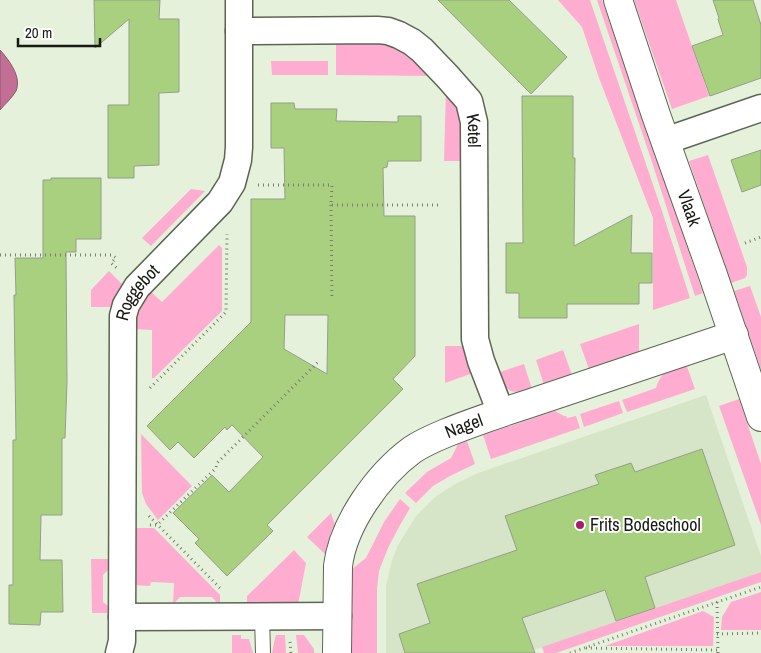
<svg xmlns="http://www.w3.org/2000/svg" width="761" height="653" font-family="'Archivo Narrow',sans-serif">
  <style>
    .built { fill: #d6e4c8 }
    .green { fill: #feadd0 }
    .water { fill: #c26f95; stroke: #8e566e }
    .building { fill: #a9d07f; stroke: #949f8b; fill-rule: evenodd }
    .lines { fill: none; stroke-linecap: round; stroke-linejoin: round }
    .service-casing { stroke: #5c6553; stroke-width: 16 }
    .minor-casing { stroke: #5c6553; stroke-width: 29 }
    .tertiary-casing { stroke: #5c6553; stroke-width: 30 }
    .path { stroke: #798072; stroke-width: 3; stroke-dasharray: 1 4; stroke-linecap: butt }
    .service { stroke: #fff; stroke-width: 14 }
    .minor { stroke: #fff; stroke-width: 26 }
    .tertiary { stroke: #fff; stroke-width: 28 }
    .poi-dot { fill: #a41e6a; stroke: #fff; stroke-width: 2 }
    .labels { text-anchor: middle; stroke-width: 4; stroke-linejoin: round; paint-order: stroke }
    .street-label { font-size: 18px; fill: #161a13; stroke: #fff }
    .poi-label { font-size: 18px; fill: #161a13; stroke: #fff; text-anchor: start }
  </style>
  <rect width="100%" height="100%" fill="#e6f1db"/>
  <path class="built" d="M706,395L761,556V572L525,653H386V586L392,560L398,545L416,516L435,497L455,484L478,473Z"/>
  <g class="green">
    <path d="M558,0H590L662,211L690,298L653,310V218L599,78L582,27Z"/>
    <path d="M597,0H602L703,293L695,296L651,159Z"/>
    <path d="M634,0H676L709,96L672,109Z"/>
    <path d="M336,41H385L403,50L432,76L336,75Z"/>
    <path d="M271,61H328V75H272Z"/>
    <path d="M446,89L461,111L463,161H444Z"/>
    <path d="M708,155L747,267V275L745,278L731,283L689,161Z"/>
    <path d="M191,189L205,191L151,246L142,238Z"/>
    <path d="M219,245L222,248V311L154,378H152V330L133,329V320L149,290L162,302Z"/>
    <path d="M109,271L124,286L114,307H91V290Z"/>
    <path d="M750,286L761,317V370L734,291Z"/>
    <path d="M639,324V352L589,369L580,344Z"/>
    <path d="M445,346H466L473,373L445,383Z"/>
    <path d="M563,350L572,375L544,385L536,360Z"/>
    <path d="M524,364L532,389C510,395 507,392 497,373Z"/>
    <path d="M686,364L695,389L627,412L622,400L656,388C661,371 670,369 686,364Z"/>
    <path d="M739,399L761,464V525L719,406Z"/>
    <path d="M619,401L623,413L584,427L580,414Z"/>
    <path d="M555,411L564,416H566L567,418L576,416L580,428L491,459L483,435Z"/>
    <path d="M141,434L192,486L158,520L146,504L142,493Z"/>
    <path d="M467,441L475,464L450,476L433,486L416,503L405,493L427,472L451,458L458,444Z"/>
    <path d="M400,499L410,508L400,525L388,548L379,571L377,589V653H352V569L366,558L384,522Z"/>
    <path d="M331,513L335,525L331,532L325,554L307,537Z"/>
    <path d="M132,528H154L220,595V606L212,597H180L173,604L174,583L151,582L150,586L132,585Z"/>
    <path d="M294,550L306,563L298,605H247V596Z"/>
    <path d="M91,559H112V566L103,575V602L112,609V613H92Z"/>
    <path d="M761,572V582L556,653H544L542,647Z"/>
    <path d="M761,592V630H721L722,617L731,602Z"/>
    <path d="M703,611L714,617L713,646H605Z"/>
    <path d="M232,635H241V639H249L253,653H232Z"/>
    <path d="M276,635H285L286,653H272L275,638Z"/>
    <path d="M296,635H304L314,649V653H298Z"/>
  </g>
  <path class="water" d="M0,50C9,60 22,77 16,91C12,98 5,104 0,110Z"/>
  <g class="building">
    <path d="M94,0H160L159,19H179V92L159,93V165L134,166V178H108V105H129V19L95,48Z"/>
    <path d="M438,0H509L567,57L531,94Z"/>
    <path d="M713,0H753L761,25V78L710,96L692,46L723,35L718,19L719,18Z"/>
    <path d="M522,96H573V158H575L574,246L632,215L631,253H652V283H639V304H567V318H519V293H506V243H523Z"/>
    <path d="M271,103H294L295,109H337L336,121L398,122V116H421V161H388L387,167L383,168L384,216H415V356L393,379L403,389L267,525L273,531L227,576L195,543L199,539L173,513L212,475L229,492L263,457L232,425L227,430L225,427L194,458L178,442L170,450L147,426L251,322V199H285L284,148H271ZM285,315H328L327,374L284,349Z"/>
    <path d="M761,150V185L742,192L731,160Z"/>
    <path d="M51,178H101V239H76V252H66L67,382L65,438H62V515H41L40,560H62L63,612H41L40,625L9,624V585H13V440H16L14,295H16L15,258H43V180H51Z"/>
    <path d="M702,449L735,545L645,577L655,608L616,621L605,590L522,618L535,653H405L399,634L430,623L417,584L517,550L505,516L599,484L595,475L631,463L635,472Z"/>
  </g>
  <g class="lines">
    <defs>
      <path id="service" d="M262,616L263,653"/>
      <g id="minor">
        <path id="s1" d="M239,31L377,30L388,31L399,35L412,42L422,50L447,76L469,101L474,122L475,339L481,361L501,413"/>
        <path d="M665,141L761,108"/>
        <path d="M122,617L338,616"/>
        <path id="s2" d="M119,653L122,641L123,316L126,305L137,287L220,202L232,183L238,160L239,147V0"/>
      </g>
      <g id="tertiary">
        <path id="s3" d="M618,0L656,115L713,275L761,417"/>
        <path id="s4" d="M337,653L338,566C343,524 378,475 412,450C422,443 434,438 446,433C473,422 500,413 528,404C597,381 665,358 734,335"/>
      </g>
    </defs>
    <use href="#service" class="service-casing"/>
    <use href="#minor" class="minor-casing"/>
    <use href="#tertiary" class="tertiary-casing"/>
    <g class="path">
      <path d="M258,185H332L331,205H440"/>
      <path d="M331,205L332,298"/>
      <path d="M745,243L761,237"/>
      <path d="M0,255H112L116,258L111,263L119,270"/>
      <path d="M150,388L226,312L227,234"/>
      <path d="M149,516L220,588"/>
      <path d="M150,525H157L216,468L217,463L320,360"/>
      <path d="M717,602L718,653"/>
      <path d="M717,634L761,633"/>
      <path d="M290,642L291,653"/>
      <path d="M586,648L718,650"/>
      <path d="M570,653L761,587"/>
    </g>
    <use href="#service" class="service"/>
    <use href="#minor" class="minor"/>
    <use href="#tertiary" class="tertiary"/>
  </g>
  <circle class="poi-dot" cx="580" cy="525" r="5"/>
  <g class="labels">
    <g class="street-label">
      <text dy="6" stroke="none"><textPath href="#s1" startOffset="288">Ketel</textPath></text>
      <text dy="6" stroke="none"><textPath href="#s3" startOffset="220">Vlaak</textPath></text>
      <text dy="6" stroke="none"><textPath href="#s2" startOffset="365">Roggebot</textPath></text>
      <text dy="6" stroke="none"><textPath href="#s4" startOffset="285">Nagel</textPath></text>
    </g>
    <g class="poi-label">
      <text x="590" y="531">Frits Bodeschool</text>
    </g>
  </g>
  <path d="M18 38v8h82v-8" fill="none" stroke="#161a13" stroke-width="2.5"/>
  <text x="25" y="38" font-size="15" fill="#161a13" stroke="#ffffff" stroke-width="4" paint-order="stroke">20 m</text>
</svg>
